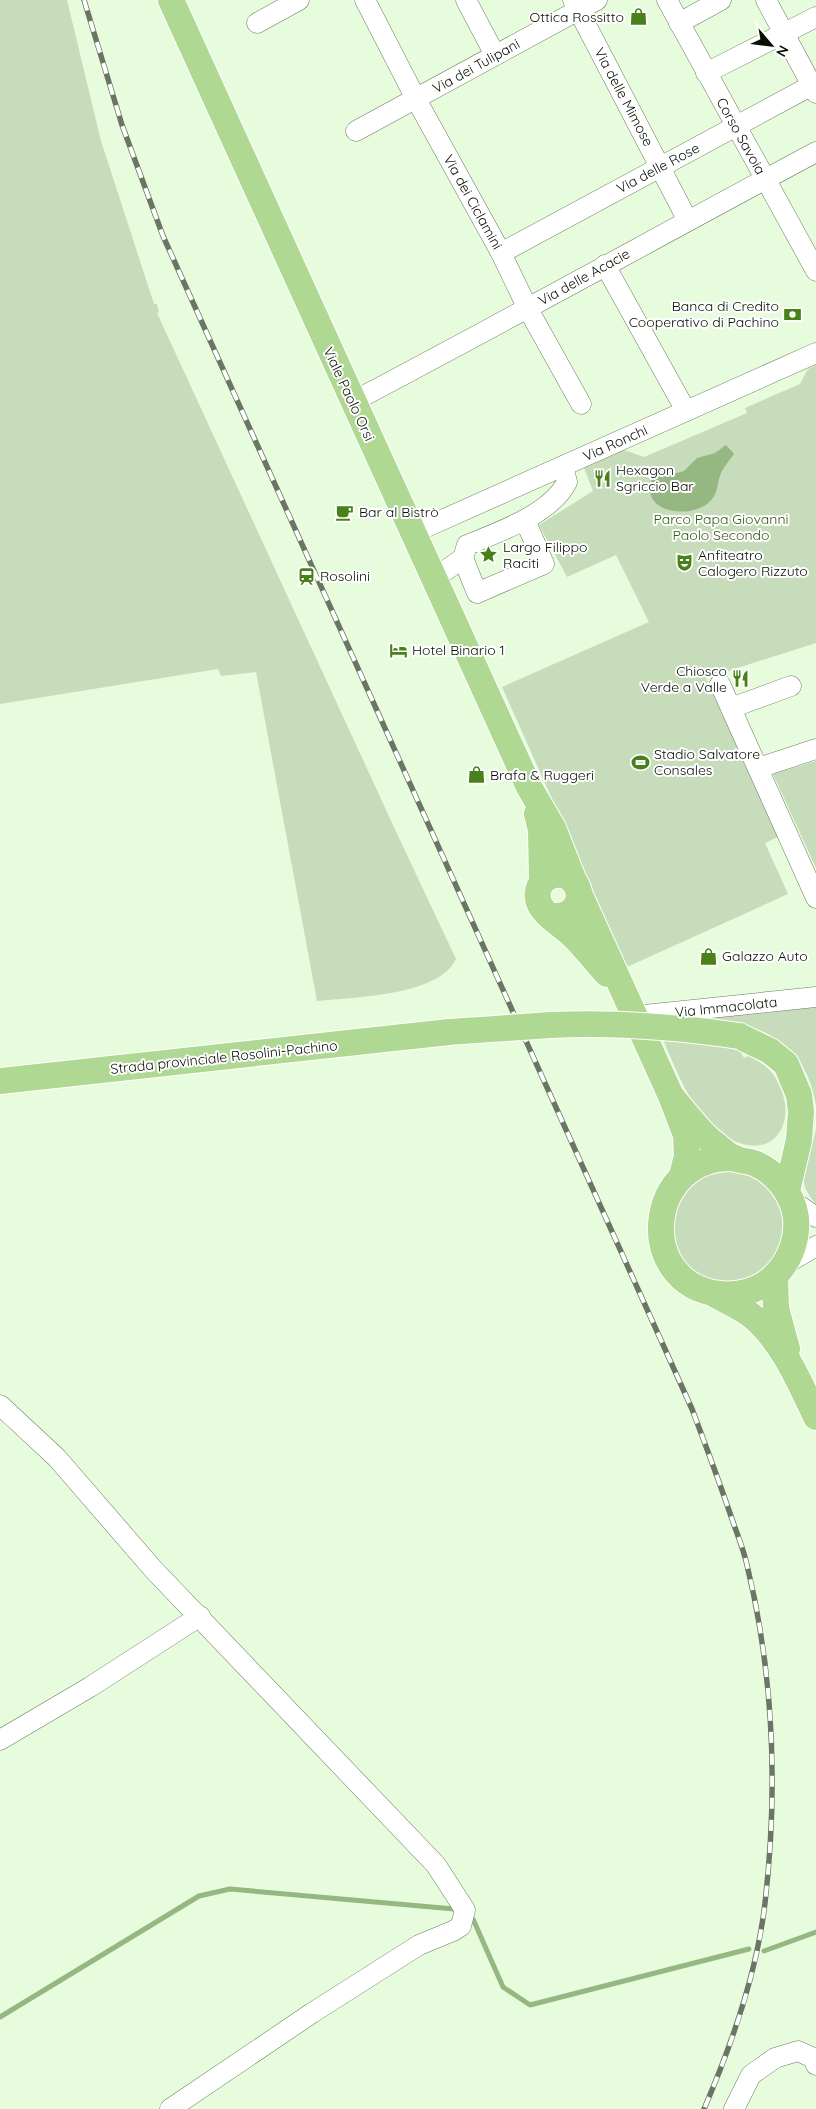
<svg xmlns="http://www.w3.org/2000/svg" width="816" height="2109" font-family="Quicksand,sans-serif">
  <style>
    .green { fill: #c6dcba }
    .water { fill: #95b782 }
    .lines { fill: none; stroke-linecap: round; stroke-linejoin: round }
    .stream { stroke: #95b782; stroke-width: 5 }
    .minor-casing { stroke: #6b7d60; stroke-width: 21 }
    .major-casing { stroke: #fff; stroke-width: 28 }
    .minor { stroke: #fff; stroke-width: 20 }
    .major { stroke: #afd892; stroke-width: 26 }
    .rail-casing { stroke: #697663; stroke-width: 5.5 }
    .rail { stroke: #fff; stroke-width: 4; stroke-dasharray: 11; stroke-linecap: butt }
    .major-bridge-casing { stroke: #fff; stroke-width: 28; stroke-linecap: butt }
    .major-bridge { stroke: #afd892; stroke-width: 26 }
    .labels { text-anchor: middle; stroke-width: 4; stroke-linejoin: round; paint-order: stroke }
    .poi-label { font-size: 14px; fill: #080f05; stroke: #fff; text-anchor: start }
    .street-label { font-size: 14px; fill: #080f05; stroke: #fff }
    .park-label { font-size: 14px; fill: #30590f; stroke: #fff }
  </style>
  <rect width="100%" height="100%" fill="#e7fcdc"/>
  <g class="green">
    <path d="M0,0H67L101,141L154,304H157L159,312L157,313L399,838L456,959C439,996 354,997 317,1001L256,672L221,676L218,669L0,704Z"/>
    <path d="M816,365V643L706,678L778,837L765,843L788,894L627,967L502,687L649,622L616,555L567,577L539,525L593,491L584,468L624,450L644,457L747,413L745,408L800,384L808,369Z"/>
    <path d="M816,761V868L773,774Z"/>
    <path d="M816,1007V1105C808,1060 785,1036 741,1024L738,1047L744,1058L749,1056C754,1059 760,1062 765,1066C774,1073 780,1084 783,1095C792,1123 776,1153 743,1144C731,1141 719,1133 710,1125C689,1106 666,1048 656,1020L755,1014Z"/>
    <path d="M816,1129V1204C791,1176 810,1161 816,1129Z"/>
    <circle cx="728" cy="1228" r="58"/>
  </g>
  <path class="water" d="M726,445L734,454C730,460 724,466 721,473C716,485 719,495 707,504C683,521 634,509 655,473H677L684,471L697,458L715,453Z"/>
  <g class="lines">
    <g class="stream">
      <path d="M473,1919L503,1987L530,2005L749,1949"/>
      <path d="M764,1951L816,1932"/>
      <path d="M0,2017L199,1896L230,1889L454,1909"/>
    </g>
    <defs>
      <g id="minor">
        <path d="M365,0L416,99L501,253L528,309L581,404"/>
        <path d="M466,0L495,55"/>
        <path d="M573,0L688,221"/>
        <path d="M667,0L816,271"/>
        <path d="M766,0L816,93"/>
        <path d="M257,23L299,0"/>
        <path d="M679,23L721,0"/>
        <path d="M706,73L816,17"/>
        <path d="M356,131L597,0"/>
        <path d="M501,253L816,83"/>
        <path d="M605,265L686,411"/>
        <path d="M352,402C508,320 661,235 816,152"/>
        <path d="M525,520L544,564L477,593L463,558L467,545C499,532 551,514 567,482L563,466"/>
        <path d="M413,533L816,353"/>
        <path d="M435,578L463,558"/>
        <path d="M720,684L816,898"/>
        <path d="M731,708L791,686"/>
        <path d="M758,768L816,749"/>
        <path d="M635,1016L816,997"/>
        <path d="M791,1200L816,1217"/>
        <path d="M784,1265L816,1246"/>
        <path d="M0,1405L57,1458L153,1569L436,1865L465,1910L461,1926L453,1931L419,1945L312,2013L170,2109"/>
        <path d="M0,1740L90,1687L200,1616"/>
        <path d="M734,2109L751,2075L775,2058L798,2051L813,2058L816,2065"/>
      </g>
      <g id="major">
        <path d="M171,0L529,787L553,828L575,884"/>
        <path d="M537,814L541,830L542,882"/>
        <path d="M578,891L671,1096L686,1135L687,1156L682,1176"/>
        <path d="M550,915C577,922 591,887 566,876C560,874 552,875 547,878C538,883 535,896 540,905C545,915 562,926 571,934C584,946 595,961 607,974"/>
        <path d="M739,1036L770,1051L786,1064L799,1095L801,1112L799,1140L787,1191"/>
        <path d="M0,1081L449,1032"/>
        <path d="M671,1096C684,1111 696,1128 711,1141C718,1146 728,1156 736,1159C742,1161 748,1161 754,1163C776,1172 793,1194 796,1218C798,1242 788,1266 769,1281C755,1292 736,1296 719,1294C633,1283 646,1154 735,1158"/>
        <path d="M775,1277L776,1308L787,1349"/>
        <path d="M714,1294C726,1301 741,1307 752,1316C783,1342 799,1381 816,1417"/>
      </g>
    </defs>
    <use href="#minor" class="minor-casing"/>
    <use href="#major" class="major-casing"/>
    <use href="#minor" class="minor"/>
    <use href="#major" class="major"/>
    <defs>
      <path id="rail" d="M84,0L122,125L163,236L692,1409C706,1446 720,1484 733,1522C738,1536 744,1551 747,1565C774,1676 778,1790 765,1903C757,1973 732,2044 704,2109"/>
    </defs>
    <use href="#rail" class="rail-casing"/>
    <use href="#rail" class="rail"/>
    <defs>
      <path id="major-bridge" d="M449,1032C483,1030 517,1027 552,1025C614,1022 678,1027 739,1036"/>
    </defs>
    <use href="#major-bridge" class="major-bridge-casing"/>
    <use href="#major-bridge" class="major-bridge"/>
  </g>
  <defs>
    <symbol id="shop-bare" viewBox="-9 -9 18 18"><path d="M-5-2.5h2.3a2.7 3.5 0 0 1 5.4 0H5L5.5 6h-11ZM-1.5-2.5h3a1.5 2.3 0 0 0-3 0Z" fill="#48801a" stroke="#fff" stroke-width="2.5" paint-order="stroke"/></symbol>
    <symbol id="bank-bare" viewBox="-9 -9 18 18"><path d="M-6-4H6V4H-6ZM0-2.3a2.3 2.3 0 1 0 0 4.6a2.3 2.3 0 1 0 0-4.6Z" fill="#48801a" stroke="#fff" stroke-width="2.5" paint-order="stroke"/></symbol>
    <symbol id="restaurant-bare" viewBox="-9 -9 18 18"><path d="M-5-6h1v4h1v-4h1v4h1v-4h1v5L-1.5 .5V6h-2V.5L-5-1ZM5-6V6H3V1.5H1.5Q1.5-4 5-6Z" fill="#48801a" stroke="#fff" stroke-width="2.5" paint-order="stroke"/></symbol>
    <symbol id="cafe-bare" viewBox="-9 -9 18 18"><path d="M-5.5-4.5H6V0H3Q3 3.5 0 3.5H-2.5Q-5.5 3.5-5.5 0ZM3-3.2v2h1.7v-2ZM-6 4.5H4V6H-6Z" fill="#48801a" stroke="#fff" stroke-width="2.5" paint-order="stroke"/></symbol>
    <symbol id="sight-bare" viewBox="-9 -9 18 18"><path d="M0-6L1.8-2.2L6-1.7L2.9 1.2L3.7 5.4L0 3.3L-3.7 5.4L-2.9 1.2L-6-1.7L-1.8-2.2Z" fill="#48801a" stroke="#fff" stroke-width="2.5" paint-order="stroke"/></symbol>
    <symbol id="theatre-bare" viewBox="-9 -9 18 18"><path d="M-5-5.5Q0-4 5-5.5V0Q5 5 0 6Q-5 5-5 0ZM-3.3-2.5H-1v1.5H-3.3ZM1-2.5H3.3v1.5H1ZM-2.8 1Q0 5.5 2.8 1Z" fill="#48801a" stroke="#fff" stroke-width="2.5" paint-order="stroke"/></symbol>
    <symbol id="station-bare" viewBox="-9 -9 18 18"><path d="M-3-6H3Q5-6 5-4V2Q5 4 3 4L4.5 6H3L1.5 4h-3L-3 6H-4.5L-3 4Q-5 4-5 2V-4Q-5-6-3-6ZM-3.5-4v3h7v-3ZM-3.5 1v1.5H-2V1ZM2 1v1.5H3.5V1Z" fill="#48801a" stroke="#fff" stroke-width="2.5" paint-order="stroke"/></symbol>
    <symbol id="hotel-bare" viewBox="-9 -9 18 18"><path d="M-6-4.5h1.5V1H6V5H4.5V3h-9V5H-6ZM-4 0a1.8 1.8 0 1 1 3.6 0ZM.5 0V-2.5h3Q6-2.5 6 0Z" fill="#48801a" stroke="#fff" stroke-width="2.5" paint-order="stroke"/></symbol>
    <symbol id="stadium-bare" viewBox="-9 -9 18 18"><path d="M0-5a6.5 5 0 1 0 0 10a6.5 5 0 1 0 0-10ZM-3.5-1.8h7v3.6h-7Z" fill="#48801a" stroke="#fff" stroke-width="2.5" paint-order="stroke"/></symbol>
  </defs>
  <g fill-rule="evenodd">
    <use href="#shop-bare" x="626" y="4" width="25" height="25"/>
    <use href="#bank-bare" x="780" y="302" width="25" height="25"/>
    <use href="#restaurant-bare" x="590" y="466" width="25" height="25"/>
    <use href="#cafe-bare" x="332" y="500" width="25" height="25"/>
    <use href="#sight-bare" x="476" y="542" width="25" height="25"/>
    <use href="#theatre-bare" x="672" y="550" width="25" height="25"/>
    <use href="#station-bare" x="294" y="564" width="25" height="25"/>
    <use href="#hotel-bare" x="386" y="638" width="25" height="25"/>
    <use href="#restaurant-bare" x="728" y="666" width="25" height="25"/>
    <use href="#stadium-bare" x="628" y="750" width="25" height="25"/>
    <use href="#shop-bare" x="464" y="762" width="25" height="25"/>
    <use href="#shop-bare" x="696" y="944" width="25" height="25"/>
  </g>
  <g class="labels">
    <g class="poi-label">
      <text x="624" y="22" text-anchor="end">Ottica Rossitto</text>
      <text x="779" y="311" text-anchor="end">Banca di Credito<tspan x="779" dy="16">Cooperativo di Pachino</tspan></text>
      <text x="616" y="475">Hexagon<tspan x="616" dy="16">Sgriccio Bar</tspan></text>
      <text x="359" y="517">Bar al Bistrò</text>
      <text x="503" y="552">Largo Filippo<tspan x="503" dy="16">Raciti</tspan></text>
      <text x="698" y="560">Anfiteatro<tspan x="698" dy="16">Calogero Rizzuto</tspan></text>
      <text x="320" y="581">Rosolini</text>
      <text x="412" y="655">Hotel Binario 1</text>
      <text x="727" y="676" text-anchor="end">Chiosco<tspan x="727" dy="16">Verde a Valle</tspan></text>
      <text x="654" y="759">Stadio Salvatore<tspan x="654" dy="16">Consales</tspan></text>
      <text x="490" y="780">Brafa &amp; Ruggeri</text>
      <text x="722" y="961">Galazzo Auto</text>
    </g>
    <g class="street-label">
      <text transform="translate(476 66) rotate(-29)" y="5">Via dei Tulipani</text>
      <text transform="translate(624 97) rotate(62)" y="5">Via delle Mimose</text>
      <text transform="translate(741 136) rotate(61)" y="5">Corso Savoia</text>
      <text transform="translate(658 168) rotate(-28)" y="5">Via delle Rose</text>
      <text transform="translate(473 202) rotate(61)" y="5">Via dei Ciclamini</text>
      <text transform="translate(584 277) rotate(-29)" y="5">Via delle Acacie</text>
      <text transform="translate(349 394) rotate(65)" y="5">Viale Paolo Orsi</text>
      <text transform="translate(615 443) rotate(-24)" y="5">Via Ronchi</text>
      <text transform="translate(726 1007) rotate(-6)" y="5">Via Immacolata</text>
      <text transform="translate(224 1057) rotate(-6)" y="5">Strada provinciale Rosolini-Pachino</text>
    </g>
    <g class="park-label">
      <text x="721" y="524">Parco Papa Giovanni<tspan x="721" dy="16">Paolo Secondo</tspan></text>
    </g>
  </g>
  <g transform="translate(771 45) rotate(118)" stroke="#ffffff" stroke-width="4" paint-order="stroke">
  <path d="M0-4L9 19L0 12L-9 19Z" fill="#080f05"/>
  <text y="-8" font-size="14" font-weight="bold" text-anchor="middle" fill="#080f05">N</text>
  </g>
</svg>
